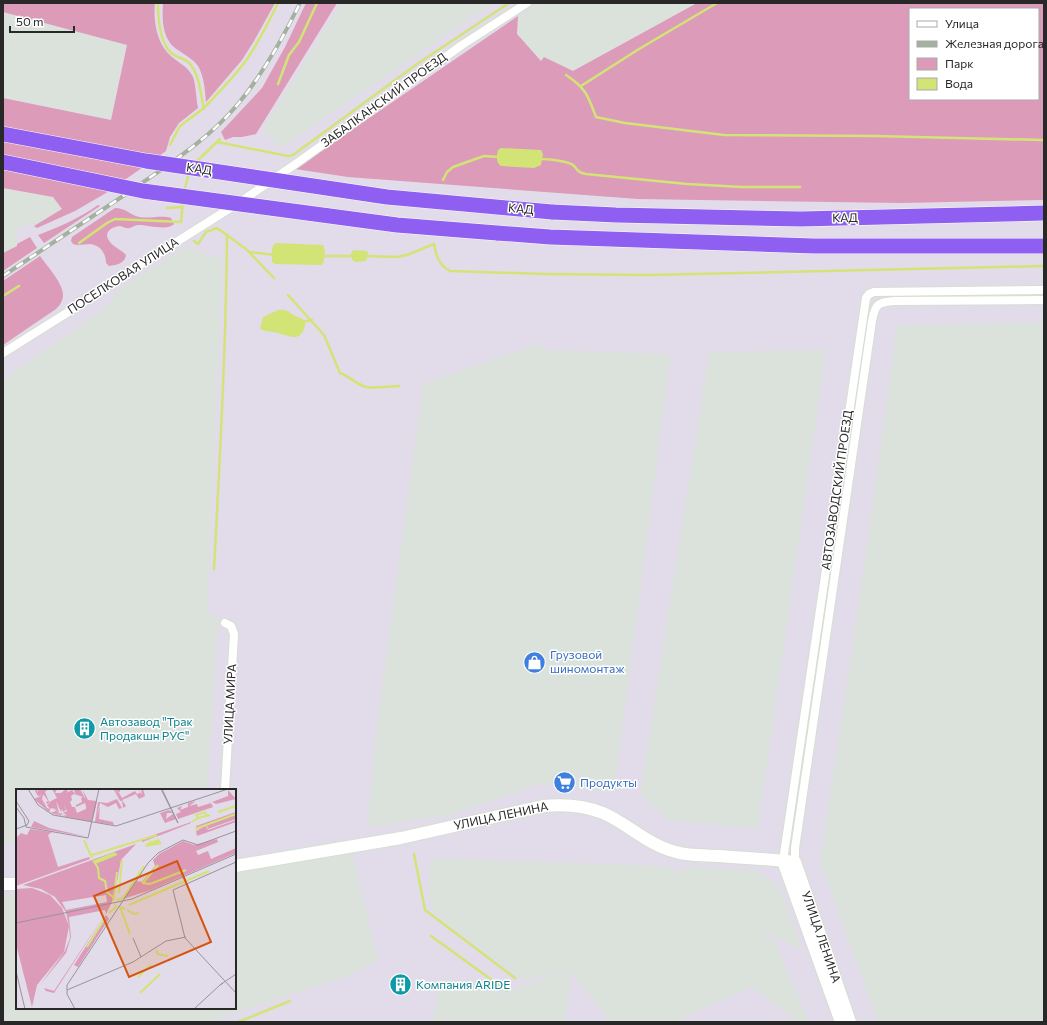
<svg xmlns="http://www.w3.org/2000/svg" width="1047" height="1025" font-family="Commissioner,sans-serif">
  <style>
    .industrial { fill: #dbe2dc }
    .green { fill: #dc9bb9; fill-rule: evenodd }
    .water { fill: #d3e476 }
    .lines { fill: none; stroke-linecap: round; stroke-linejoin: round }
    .stream { stroke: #d3e476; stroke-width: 2.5 }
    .street-casing { stroke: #d5e0d0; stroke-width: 10 }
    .secondary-casing { stroke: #d5e0d0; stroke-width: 14 }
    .highway-casing { stroke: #fff; stroke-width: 16 }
    .street { stroke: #fff; stroke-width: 8 }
    .secondary { stroke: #fff; stroke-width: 12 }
    .highway { stroke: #8e5ff0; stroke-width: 15 }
    .rail-casing { stroke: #a3b19e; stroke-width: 4 }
    .rail { stroke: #fff; stroke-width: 2.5; stroke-dasharray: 8; stroke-linecap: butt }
    .highway-bridge-casing { stroke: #fff; stroke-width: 16; stroke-linecap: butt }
    .highway-bridge { stroke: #8e5ff0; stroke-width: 15 }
    .labels { text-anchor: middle; stroke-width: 3; stroke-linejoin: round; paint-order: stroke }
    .street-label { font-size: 12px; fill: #282828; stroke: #fff }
    .shop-label { font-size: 12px; fill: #366cbe; stroke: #fff; text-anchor: start }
    .culture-label { font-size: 12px; fill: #0d838f; stroke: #fff; text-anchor: start }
    .inset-river { fill: none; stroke: #d3e476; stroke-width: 2 }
    .inset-road { fill: none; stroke: #98939c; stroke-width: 1 }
    .view { fill: #d5540f; fill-opacity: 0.15; stroke: #d5540f; stroke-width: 2 }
    .inset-edge { fill: none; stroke: #282828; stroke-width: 2 }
  </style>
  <rect width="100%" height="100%" fill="#e2dbe9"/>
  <g class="industrial">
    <path d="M341,3H493L281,148L265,131L262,130Z"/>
    <path d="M539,3H697L573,71L544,57L541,61L517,34L518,16Z"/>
    <path d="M3,12L127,45L111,120L3,98Z"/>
    <path d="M3,188L53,197L62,209L34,226L32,221L17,231L16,242L18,246L3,253Z"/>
    <path d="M186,247L223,259L207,614L219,615L207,790H17V844L3,843V380L112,303L113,293Z"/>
    <path d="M1044,322V1022H878L820,861L861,588L897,325Z"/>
    <path d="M541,343L545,350L671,354L614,793L542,783L448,816L368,827V817L376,731L423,384Z"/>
    <path d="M826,350L758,828L731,827L668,820L640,794L709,352Z"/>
    <path d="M352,850L378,961L347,976L208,1022H4L3,895L17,894V1008H235V870Z"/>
    <path d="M431,858L667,866L678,873L689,866L756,870L779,886L803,950L756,928L775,942L809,1022H800L795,1020L752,987L673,1022H610L569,969L571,979L565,1022H432L440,979L493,988L500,995L563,970L523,981L439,918L428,899Z"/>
  </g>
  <g class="green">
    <path d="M3,3H155C153,21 157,45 172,57C180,64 186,65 192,75C196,82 196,99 198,108L179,123L170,137L166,151L106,193L75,211L37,228L34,226L62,209L53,197L3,188V98L111,120L127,45L3,12Z"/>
    <path d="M163,3H275L254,41L242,60L206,102C205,90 204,76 198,66C193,59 185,55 178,50C162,40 162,20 163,3Z"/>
    <path d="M306,3H337L256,134L242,137H233L225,140L221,132L262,88L285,47Z"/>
    <path d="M697,3H1044V200L901,203L638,199L348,177L295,169L518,16L517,34L541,61L544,57L573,71ZM910,9H1038V99H910Z"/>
    <path d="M98,205L100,206L44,243L38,235C59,227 80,218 98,205Z"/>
    <path d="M115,208C126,208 130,215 139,217C150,219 161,215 171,218L174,224C168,231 148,225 138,225C135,225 133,227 130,228C126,229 124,227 120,226C114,226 104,231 108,239C112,247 121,249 126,255C125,263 117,265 109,266L106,263C106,253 100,245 90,244C84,244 79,246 73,244L71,241L72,237Z"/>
    <path d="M30,237L37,248L3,271V253L17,246V244Z"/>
    <path d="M40,256C47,266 63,283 63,295C63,301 60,305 56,309L3,345V281Z"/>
  </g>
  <g class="water">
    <path d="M501,148L541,150L543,154L541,165L534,168L501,166C495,162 497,155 498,150Z"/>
    <path d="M276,243L323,245C326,251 325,260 322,265H319L275,264L272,262C272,256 270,247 276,243Z"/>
    <path d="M354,250L367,251L368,253L366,261L355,262L352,260L351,253Z"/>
    <path d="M278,310C286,309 289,312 295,316C298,317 302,318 304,320C306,323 305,326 304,329C299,342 288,336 278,333C272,331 265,332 260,329L263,317Z"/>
  </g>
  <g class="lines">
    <g class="stream">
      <path d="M158,3C158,18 160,42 171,53C176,57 183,58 188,62C200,73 200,93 204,108L180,126L170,145"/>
      <path d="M566,75C586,88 588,96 596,117L625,123L724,135L875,136L1044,140"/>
      <path d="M278,84L289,55L299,42L317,3"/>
      <path d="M581,86L639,49L717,3"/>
      <path d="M204,108C218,93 233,78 245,62C258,44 268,23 278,3"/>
      <path d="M217,142L288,156L293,155L417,64L509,3"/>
      <path d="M540,159C547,159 568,161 573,165C579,171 577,172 586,174L687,184L742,187H800"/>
      <path d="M196,162L220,139"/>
      <path d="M443,180L447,172L453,167L484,156L499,157"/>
      <path d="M184,192L189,173"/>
      <path d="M167,208L182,207"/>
      <path d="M194,241L198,244L206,232L217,228L227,235"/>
      <path d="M79,243L107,223L115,219L181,222L183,201"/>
      <path d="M249,252L275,255"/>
      <path d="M322,256H353"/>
      <path d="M366,256L397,257L407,255L434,244C436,256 439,265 450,271L545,274L649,275L1044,266"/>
      <path d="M288,295L324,335L340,373C349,376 356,384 366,387C375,389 389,386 399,386"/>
      <path d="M3,296L19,286"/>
      <path d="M301,322L312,320"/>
      <path d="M214,569C220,457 226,346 227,235L247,250L274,278"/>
      <path d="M414,854L425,910L515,978"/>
      <path d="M431,936L507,991"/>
      <path d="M238,1022L290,1001"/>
    </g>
    <defs>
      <g id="street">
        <path d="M3,353L81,304L140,265L243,200L297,163L462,45L527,3"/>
        <path d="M225,623L231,626L234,634L225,790"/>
        <path d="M783,861L866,298L869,294L874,292L1044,290"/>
        <path d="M795,862V848L872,321C875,305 877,302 894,301L1044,300"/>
      </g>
      <g id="secondary">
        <path d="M783,861L841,1022"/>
        <path d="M235,866L401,838L543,806C564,804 583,805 603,813C627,823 649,846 676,852C690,856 704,855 718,856C744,858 769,859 795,862L850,1022"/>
        <path d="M3,884H17"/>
      </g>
      <g id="highway">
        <path d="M552,212L616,215L801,219L1044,213"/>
        <path d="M497,233L550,237L814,246H1044"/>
      </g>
    </defs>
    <use href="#street" class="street-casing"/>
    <use href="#secondary" class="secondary-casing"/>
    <use href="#highway" class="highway-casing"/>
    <use href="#street" class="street"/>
    <use href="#secondary" class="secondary"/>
    <use href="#highway" class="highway"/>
    <defs>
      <path id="rail" d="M3,276C46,247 89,219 132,190C169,164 209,139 238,104C263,74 283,38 300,3"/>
    </defs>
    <use href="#rail" class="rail-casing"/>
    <use href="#rail" class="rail"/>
    <defs>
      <g id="highway-bridge">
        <path d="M3,134L146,161L387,197L552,212"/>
        <path d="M3,162L143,191L397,225L497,233"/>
      </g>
    </defs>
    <use href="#highway-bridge" class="highway-bridge-casing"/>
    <use href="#highway-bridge" class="highway-bridge"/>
  </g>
  <defs>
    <symbol id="shop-disc" viewBox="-11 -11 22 22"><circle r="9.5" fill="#3f7fe0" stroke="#fff"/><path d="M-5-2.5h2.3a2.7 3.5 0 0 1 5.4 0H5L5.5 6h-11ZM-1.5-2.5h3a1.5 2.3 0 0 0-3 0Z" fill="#fff"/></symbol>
    <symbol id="building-disc" viewBox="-11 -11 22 22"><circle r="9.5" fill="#0f9aa8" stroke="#fff"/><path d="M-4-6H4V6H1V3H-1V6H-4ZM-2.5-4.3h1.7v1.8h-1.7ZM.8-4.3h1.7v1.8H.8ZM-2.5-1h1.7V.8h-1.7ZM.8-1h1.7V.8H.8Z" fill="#fff"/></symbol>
    <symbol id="supermarket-disc" viewBox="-11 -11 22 22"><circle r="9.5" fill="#3f7fe0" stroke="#fff"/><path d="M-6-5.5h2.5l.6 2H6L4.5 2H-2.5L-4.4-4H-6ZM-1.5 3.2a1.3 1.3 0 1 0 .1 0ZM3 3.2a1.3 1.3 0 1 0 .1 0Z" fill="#fff"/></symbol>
  </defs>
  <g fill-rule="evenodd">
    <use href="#shop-disc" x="522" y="650" width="25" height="25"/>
    <use href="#building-disc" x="72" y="716" width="25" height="25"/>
    <use href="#supermarket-disc" x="552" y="770" width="25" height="25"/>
    <use href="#building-disc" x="388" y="972" width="25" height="25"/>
  </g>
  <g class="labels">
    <g class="street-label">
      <text transform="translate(384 100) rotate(-36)" y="4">ЗАБАЛКАНСКИЙ ПРОЕЗД</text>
      <text transform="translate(199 169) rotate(8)" y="4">КАД</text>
      <text transform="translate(521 209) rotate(5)" y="4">КАД</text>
      <text transform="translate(845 218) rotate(-1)" y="4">КАД</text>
      <text transform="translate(123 276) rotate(-33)" y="4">ПОСЕЛКОВАЯ УЛИЦА</text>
      <text transform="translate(837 490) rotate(-82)" y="4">АВТОЗАВОДСКИЙ ПРОЕЗД</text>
      <text transform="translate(230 704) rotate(-87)" y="4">УЛИЦА МИРА</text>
      <text transform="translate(501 816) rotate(-12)" y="4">УЛИЦА ЛЕНИНА</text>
      <text transform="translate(821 937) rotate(71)" y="4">УЛИЦА ЛЕНИНА</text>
    </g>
    <g class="shop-label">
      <text x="550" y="659">Грузовой<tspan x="550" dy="14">шиномонтаж</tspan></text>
      <text x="580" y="787">Продукты</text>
    </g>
    <g class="culture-label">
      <text x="100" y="726">Автозавод "Трак<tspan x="100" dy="14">Продакшн РУС"</tspan></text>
      <text x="416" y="989">Компания ARIDE</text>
    </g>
  </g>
  <g transform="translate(16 789)">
    <rect width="220" height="220" fill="#e2dbe9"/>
    <path d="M20,0L22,3V0H32L29,3L33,13L41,9L36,0H41L39,4H45L50,0L52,2L50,4L56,1L59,5L58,0H64L70,11L66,0L72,11L81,12L77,30L75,33L46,27L51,26L47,24L51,22L48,15L50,21L47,23L46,20L45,23L40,12L43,24L47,25L44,27L38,16L43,26L34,24L40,22L39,20L35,19L33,23L18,10L27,6L26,10L31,19L34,20L31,16L35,13L31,15L30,13L32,12L28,6L22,7L19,2ZM58,5L67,8L65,9L66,13L60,16V18L69,14L70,17V20L61,24L59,18H56L54,13L56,11L55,7ZM100,0L104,11L100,1L102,0H104V3L102,2L106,9L119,2L121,5L124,4L122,0L126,6L125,0H127L129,7L123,10L120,5L106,11L110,17L107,19L106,12H104L98,1ZM212,1L220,10L200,15L196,13L212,7ZM101,10L106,19L103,20L100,14L92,18L84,14L80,30L84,17L83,30L97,33L98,36L79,33L82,13L91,14ZM180,12L173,17L181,15L182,18L195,14L197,18L162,30L160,25L165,23L161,19L166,17L164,21L172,18V14ZM153,21L157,24H151L150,30L157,25L160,30L149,34L144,24ZM220,23V30L192,40L191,37H190L192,41L220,31V33L181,47L180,42L186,39L181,40L180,37ZM18,32L33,39L72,48L15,38ZM175,33V34L150,44L126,53V50ZM14,40L36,43L32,46L42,78L73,68L74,70L0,97V49L5,44L11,46ZM201,50L202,53L180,62L182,66L192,62L195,70L220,59V64L135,101L107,110L120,92L126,93L139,77L137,71L143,65L167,52L178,56ZM120,55L105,71L99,104L98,108L96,106L93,105L98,109L90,125L89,121L53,128L55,148L50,164L24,196L49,162L54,149L53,137L48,163L21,196L16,218L0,155V100L16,99L34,106L46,119L53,137L50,123L39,108L25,100L7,96ZM90,106L91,113L50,121L46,113ZM89,125L38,204L30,202L28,199L38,202ZM90,126L93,130L62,178L58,176Z" fill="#dc9bb9" fill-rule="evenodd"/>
    <path d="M143,50L146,55L130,58L129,56L133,53Z" fill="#d3e476"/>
    <path class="inset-river" d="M202,23L220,17M182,29L194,26M176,33L182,29L180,26L189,23L191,27M179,40L220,25M68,51L76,69M76,66L141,46M77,71L82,79L83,89L89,92L91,103L98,109L97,112M79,72L99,64M79,74L101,65M126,94L134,95L170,81M127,94L142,76M103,104L106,71M98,108L101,83M100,111L107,109L128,77M113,116L193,82M109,120L104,118L114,145M111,121L118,125L123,124M93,124L100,118L99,115M71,158L89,129M140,161L142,165L152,167M122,188L135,176M124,204L144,185"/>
    <path class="inset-road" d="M12,0L22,16L37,26L100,37L212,0M145,0L162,34L146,0M0,12L13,32L11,36L0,40M0,18L8,29L10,38L72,49L83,0M220,73L157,101L169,149L220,204M0,134L116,110L220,65M117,149L125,168M0,182L9,220M207,194L204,196L220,185M51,201L117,173L150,152L170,148M59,220L51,205V196L132,74L142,64L167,51L182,56L220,42M178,220L204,196"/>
    <path class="view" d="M161,72L195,153L113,188L78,107Z"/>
    <rect width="220" height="220" class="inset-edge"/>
  </g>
  <rect width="1047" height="1025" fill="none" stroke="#282828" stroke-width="8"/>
  <rect x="909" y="8" width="130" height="92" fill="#ffffff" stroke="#a9a9a9"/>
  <rect x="917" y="21" width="20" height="6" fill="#ffffff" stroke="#a9a9a9"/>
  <text x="945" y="28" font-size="12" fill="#282828">Улица</text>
  <rect x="917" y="41" width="20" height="6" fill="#a3b19e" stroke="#a9a9a9"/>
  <text x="945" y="48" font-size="12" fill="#282828">Железная дорога</text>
  <rect x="917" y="58" width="20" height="12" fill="#dc9bb9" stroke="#a9a9a9"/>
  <text x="945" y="68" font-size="12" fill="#282828">Парк</text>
  <rect x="917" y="78" width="20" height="12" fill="#d3e476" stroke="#a9a9a9"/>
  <text x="945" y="88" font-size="12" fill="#282828">Вода</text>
  <path d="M10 26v6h64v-6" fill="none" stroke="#282828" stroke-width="2"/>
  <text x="16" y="26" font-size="12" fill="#282828" stroke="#ffffff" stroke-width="3" paint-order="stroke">50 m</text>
</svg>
